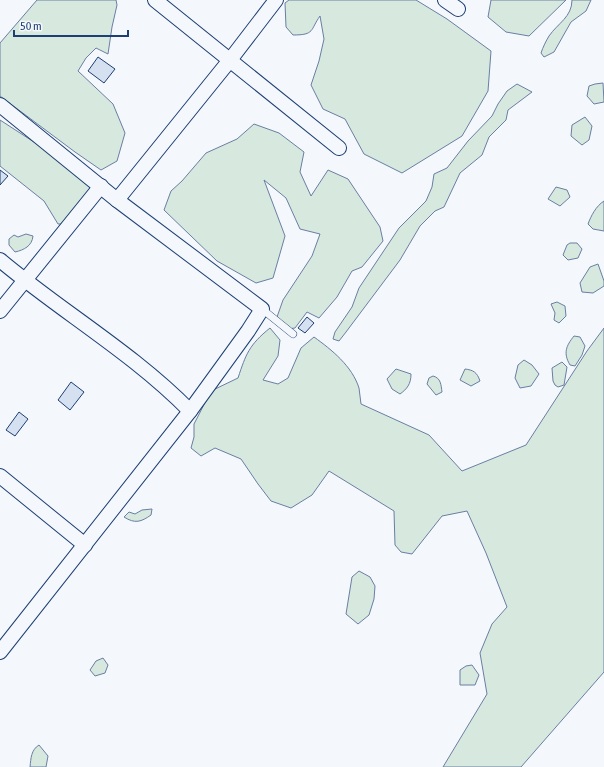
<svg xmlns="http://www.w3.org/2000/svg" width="604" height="767" font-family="'Asap Condensed',sans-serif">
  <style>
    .green { fill: #d7e8df; stroke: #687fa3 }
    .building { fill: #d5e0f0; stroke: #1d3f73 }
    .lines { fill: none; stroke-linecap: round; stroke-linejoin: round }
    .lane-casing { stroke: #1d3f73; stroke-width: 8 }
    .street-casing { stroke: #1d3f73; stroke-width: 16 }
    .lane { stroke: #f4f7fb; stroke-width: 7 }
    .street { stroke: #f4f7fb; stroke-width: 14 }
  </style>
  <rect width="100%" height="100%" fill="#f4f7fb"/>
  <g class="green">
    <path d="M37,0H116L117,5L112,27L108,54L96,48L86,58L78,71L113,104L125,133L117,161L101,170L75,152L0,96V43Z"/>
    <path d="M289,0H416L447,19L491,51L488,91L462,136L402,173L364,154L345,119L323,109L311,85L319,61L324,39L320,16C310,30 315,35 293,35L286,27L285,3Z"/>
    <path d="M491,0H566L529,36L506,32L488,17Z"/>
    <path d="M572,0H591L586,11L571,22L554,52L544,57L541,53C543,47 546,41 549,36C558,23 572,17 572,0Z"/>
    <path d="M603,83L604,102L594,104L587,96L589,86L595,84Z"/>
    <path d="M517,84L532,92L508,110L506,120L489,137L482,155L460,173L444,207L435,211L420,226L400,260L346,332L339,341L333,339L335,332L352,307L359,288L399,228L426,201L432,187L434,174L447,168L468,141L492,116L498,104L507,91Z"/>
    <path d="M585,117L592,126L589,140L582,145L571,136L572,125Z"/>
    <path d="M0,120L71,166L96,195L76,224H58L44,201L0,166Z"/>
    <path d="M254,124L279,133L304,152L300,172L311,196L328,170L348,179L380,227L383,241L362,267L352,271L337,297L319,318L307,312L295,328L288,329L277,317L283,300L312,256L320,234L300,229L286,198L264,180L285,236L273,278L256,283L217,261L164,210L171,191L182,181L206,153L237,139Z"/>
    <path d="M556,187L567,190L570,197L560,206L548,199Z"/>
    <path d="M604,201V231L593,229L588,224C591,216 596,206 604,201Z"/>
    <path d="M26,234L33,236C32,246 24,250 15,252L9,245V239L14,235L18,237Z"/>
    <path d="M570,243H577L582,249L578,258L568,260L563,255L567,245Z"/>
    <path d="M598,264L604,281V286L593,293L582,292L580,283L590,267Z"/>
    <path d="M557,302L565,306L566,316L559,323L554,320L555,313L551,304Z"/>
    <path d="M270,328L280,340L278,356L263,380L278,384L288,378L301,348L314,337C332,350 352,366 359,388C360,393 360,399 361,404L429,435L462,471L526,445L587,351L604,328V672L521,767H443L487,694L480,653L492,624L507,607L486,553L467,511L442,516L412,554L401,552L395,545L394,511L329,471L312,495L291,508L271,501L258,484L241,459L215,448L201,456L191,448L194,437V424L211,391L238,378C246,354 249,345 270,328Z"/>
    <path d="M574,336L580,337L585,346L582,355L575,366L570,365C563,353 566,346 574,336Z"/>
    <path d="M524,360L532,365L539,374L531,386L520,388L515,378L518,365Z"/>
    <path d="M562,362L567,367L564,385L558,387L555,385L553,381L552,368Z"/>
    <path d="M396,369L411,374C411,384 407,389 400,394L392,389L387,379Z"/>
    <path d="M465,369C473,370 477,372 480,381L471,386L460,380Z"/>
    <path d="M433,376C441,378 441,385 442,392L436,395L427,384L429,378Z"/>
    <path d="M152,509L151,515C141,522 135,524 124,517L129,512L135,514L142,510Z"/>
    <path d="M359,571L370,577L375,586L374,599L369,615L358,624L346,614L352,577Z"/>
    <path d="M103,658L108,665L105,673L95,676L90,670L96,661Z"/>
    <path d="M472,665L479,675L475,685H460V670L466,666Z"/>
    <path d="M39,745L48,756L46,767H30C31,758 31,750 39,745Z"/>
  </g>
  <g class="building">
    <path d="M98,57L115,69L104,83L88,71Z"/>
    <path d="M0,170L8,176L0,185Z"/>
    <path d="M307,317L314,323L305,333L298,328Z"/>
    <path d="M71,382L84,392L70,410L58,400Z"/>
    <path d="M19,412L28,419L15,436L6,430Z"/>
  </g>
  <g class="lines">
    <defs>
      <path id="lane" d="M262,309L293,334"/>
      <g id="street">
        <path d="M155,0L339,148"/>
        <path d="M445,0L458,9"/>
        <path d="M0,105L117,200L262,309L248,331L190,411L0,652"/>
        <path d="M117,200L230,60L276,0"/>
        <path d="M0,260C62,312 133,353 190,411"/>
        <path d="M0,311L101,186"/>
        <path d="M0,476L85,545"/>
      </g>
    </defs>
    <use href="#lane" class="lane-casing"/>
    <use href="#street" class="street-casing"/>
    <use href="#lane" class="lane"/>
    <use href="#street" class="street"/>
  </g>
  <path d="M14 30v6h114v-6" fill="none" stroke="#1d3f73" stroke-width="2"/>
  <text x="20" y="30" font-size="12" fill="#1d3f73" stroke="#f4f7fb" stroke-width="3" paint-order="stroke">50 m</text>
</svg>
